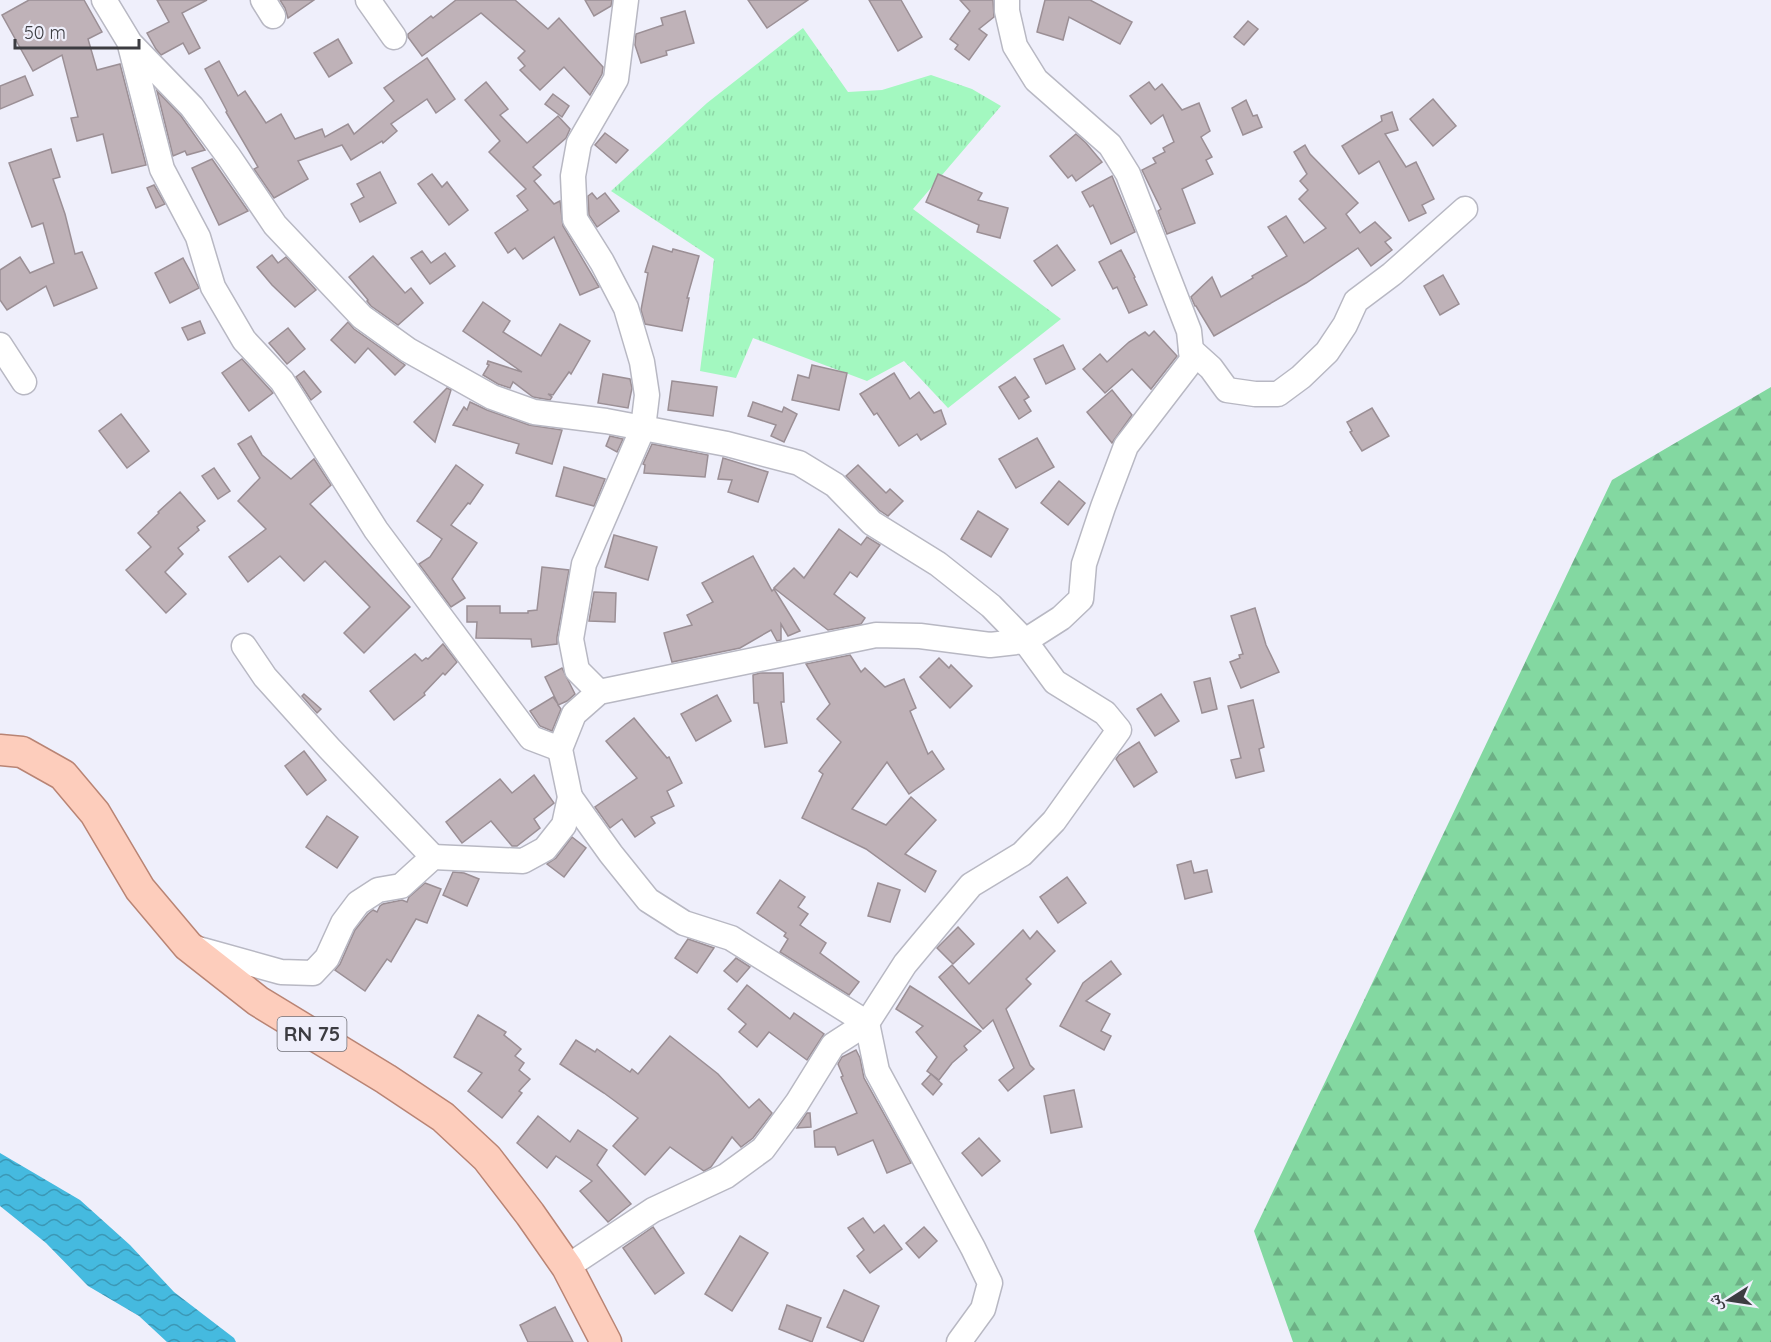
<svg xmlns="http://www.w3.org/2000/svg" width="1771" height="1342" font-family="Quicksand,'Noto Naskh Arabic',sans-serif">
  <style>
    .grass { fill: url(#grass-tufts) }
    .forest { fill: url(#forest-firs) }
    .water { fill: url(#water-waves) }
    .building { fill: #bfb2b8; stroke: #9b8f95; stroke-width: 1.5 }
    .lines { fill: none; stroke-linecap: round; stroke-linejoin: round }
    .minor-casing { stroke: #b8b8c3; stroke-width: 27 }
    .major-casing { stroke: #b98474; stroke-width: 33 }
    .minor { stroke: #fff; stroke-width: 24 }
    .major { stroke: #fdcdbc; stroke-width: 30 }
    .labels { text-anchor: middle; stroke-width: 5; stroke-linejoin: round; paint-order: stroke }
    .shield { fill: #efeffb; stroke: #727279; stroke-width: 1.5 }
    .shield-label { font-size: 20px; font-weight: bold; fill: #3c3c41 }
  </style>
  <defs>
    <pattern id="grass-tufts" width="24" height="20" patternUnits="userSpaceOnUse" patternTransform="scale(1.5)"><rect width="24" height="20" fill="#a3f8c0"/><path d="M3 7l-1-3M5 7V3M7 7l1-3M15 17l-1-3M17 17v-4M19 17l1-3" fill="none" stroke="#8dd6a6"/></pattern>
    <pattern id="forest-firs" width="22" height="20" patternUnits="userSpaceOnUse" patternTransform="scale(1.5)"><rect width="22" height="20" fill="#83d8a1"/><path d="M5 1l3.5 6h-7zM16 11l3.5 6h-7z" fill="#6cb085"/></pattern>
    <pattern id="water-waves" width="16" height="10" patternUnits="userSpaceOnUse" patternTransform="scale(1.5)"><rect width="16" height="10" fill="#45badf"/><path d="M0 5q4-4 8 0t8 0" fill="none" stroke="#3b98b6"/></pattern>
  </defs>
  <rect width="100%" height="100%" fill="#efeffb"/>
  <path class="grass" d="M803,28L848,92L882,90L931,75L972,89L1001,106L913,209L1061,319L948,408L904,361L867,381L753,338L736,378L700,371L714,259L611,191L707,103Z"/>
  <path class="forest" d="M1771,387V1342H1293L1254,1231L1612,480Z"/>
  <path class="water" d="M0,1153L80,1200L130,1245L174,1292L234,1338L236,1342H167L139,1316L88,1286L46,1243L0,1206Z"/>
  <g class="building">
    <path d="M29,0H84L102,32L88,39L97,70L120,64L146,165L112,173L103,134L77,141L71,118L78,117L62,55L33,71L2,15Z"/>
    <path d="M157,0H207L182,13L200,48L189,54L183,43L161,55L156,49L147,33L169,22Z"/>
    <path d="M280,0H314L288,18L285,8Z"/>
    <path d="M456,0H515L548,29L559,18L603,67L602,74L590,95L564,67L540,90L520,70L525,66L518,58L525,51L481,13L422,56L408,37V34L431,16L433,18Z"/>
    <path d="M585,0H612L611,6L594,16Z"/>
    <path d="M748,0H808L767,28Z"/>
    <path d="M869,0H901L922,37L898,51Z"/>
    <path d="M960,0H993L994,17L979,29L987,35L969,60L955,49L958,45L950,39L970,11Z"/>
    <path d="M1045,0H1090L1132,22L1120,44L1069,17L1063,40L1037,32Z"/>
    <path d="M685,11L694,43L666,51L667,55L641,63L635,45L636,34L663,25L661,18Z"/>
    <path d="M1248,21L1258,29L1244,45L1234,37Z"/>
    <path d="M338,39L352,63L329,77L314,53Z"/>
    <path d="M427,58L455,99L436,113L427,99L391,124L397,131L383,143L382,141L351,160L342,145L298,161L308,179L274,198L254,169L258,167L226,112L227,111L205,69L219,61L238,96L245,91L266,123L281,114L295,139L322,129L325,137L348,124L354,134L394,101L384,88Z"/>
    <path d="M25,76L33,95L0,109V86Z"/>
    <path d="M486,82L508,109L500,115L527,143L558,116L570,129L566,138L533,167L541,175L534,181L554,204L560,201L563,226L599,287L580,295L554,237L523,259L515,248L508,253L495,233L528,210L517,196L526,189L489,152L500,141L465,100Z"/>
    <path d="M1149,82L1155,90L1162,84L1182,110L1199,103L1210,131L1201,137L1212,157L1206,160L1213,174L1182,189L1195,223L1167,234L1158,211L1161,209L1142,170L1156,163L1153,158L1165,152L1163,148L1174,142L1163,115L1151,124L1130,96Z"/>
    <path d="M157,91L181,116L205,150L187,155L185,151L173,156Z"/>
    <path d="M553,94L569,106L562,117L545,104Z"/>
    <path d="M1433,99L1456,126L1433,146L1410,119Z"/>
    <path d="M1246,100L1253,116L1257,115L1262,127L1243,135L1232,108Z"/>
    <path d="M1392,112L1398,130L1385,134L1406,167L1416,162L1434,199L1422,205L1426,213L1409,221L1379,161L1359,174L1342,146L1382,121L1381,116Z"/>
    <path d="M605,133L628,150L616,163L595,145Z"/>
    <path d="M1076,134L1086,143L1102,162L1076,181L1072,175L1068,178L1050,156Z"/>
    <path d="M1305,145L1310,154L1358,203L1346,214L1360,233L1375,222L1391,238L1385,242L1392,250L1371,266L1358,248L1306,283L1214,336L1196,306H1195L1191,297L1212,277L1221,297L1253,278L1252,276L1287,256L1268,227L1286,216L1304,243L1326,228L1299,199L1308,190L1300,181L1307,174L1294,152Z"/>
    <path d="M51,149L60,177L53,179L65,214L75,254L82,252L97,288L54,306L46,286L7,310L0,300V270L20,257L30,273L54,263L43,223L32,227L9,163Z"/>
    <path d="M212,159L248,211L219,225L192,168Z"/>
    <path d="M380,172L396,203L360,222L351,204L364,197L357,184Z"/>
    <path d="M432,174L442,187L447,182L468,210L449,225L418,184Z"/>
    <path d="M938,174L982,193L978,200L1008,208L1000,238L977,232L979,225L926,202Z"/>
    <path d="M1112,176L1135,232L1111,244L1093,205L1090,207L1082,192Z"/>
    <path d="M154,185L165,204L156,208L147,188Z"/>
    <path d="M592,193L597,199L605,193L619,211L597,227L589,215L588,196Z"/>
    <path d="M1057,245L1075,270L1052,286L1034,261Z"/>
    <path d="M653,246L672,252L673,249L699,256L687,298H689L682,331L645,324L641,310L648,273L645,272Z"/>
    <path d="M1121,250L1135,277L1134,278L1147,305L1129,313L1117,287L1113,289L1099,262Z"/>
    <path d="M422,251L431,263L445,253L455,266L430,284L411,258Z"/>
    <path d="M272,255L278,263L286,257L316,290L295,307L272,285L257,267Z"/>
    <path d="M373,256L405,293L411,288L423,303L398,325L371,306L367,301L368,300L349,277Z"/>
    <path d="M183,258L199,288L170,303L155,273Z"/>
    <path d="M1443,275L1459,304L1440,315L1424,286Z"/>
    <path d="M483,302L510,321L503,332L541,356L560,324L590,341L571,374L569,372L553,395L548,394L552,397L550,400L533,397L513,382L510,388L498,384L483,375L489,365L487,364L488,361L522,372L463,331Z"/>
    <path d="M200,321L205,333L188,340L182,328Z"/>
    <path d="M348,322L354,329L405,365L395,375L368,348L355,363L331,340Z"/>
    <path d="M288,328L305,349L287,364L269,343Z"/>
    <path d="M1154,331L1177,356L1151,389L1132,369L1105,393L1083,369L1100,354L1107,362L1129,342L1145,332L1149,336Z"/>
    <path d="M1063,345L1075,369L1046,384L1034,359Z"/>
    <path d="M242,359L273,393L249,411L222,373Z"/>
    <path d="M812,365L847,373L839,410L792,400L798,375L809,378Z"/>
    <path d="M304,371L321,392L311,400L296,377Z"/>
    <path d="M894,373L910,399L919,392L934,413L941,410L946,424L921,440L917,434L899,446L877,413L874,415L860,394Z"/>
    <path d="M603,374L630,379L632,388L628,408L598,403Z"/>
    <path d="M1015,377L1029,397L1024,400L1031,411L1019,419L999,387Z"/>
    <path d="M672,381L717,387L713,416L668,410Z"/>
    <path d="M447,388L451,390L435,442L414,422Z"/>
    <path d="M1112,390L1132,415L1112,443L1087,412Z"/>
    <path d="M470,402L487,410L529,425L562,430L552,464L516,453L519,444L453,425L464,407L467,410Z"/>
    <path d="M753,402L782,412L784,407L797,414L784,442L771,436L776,425L748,416Z"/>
    <path d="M1372,408L1389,436L1362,451L1350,432L1352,431L1347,422Z"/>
    <path d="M121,414L149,451L127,468L99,431Z"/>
    <path d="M251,436L262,455L291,479L314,459L331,485L310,504L410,607L364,653L344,633L370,607L325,561L304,581L280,556L248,582L229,557L266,529L238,501L260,478L238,444Z"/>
    <path d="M610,436L623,439L617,452L606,446Z"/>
    <path d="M1037,438L1054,467L1016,488L999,459Z"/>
    <path d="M652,444L708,455L705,477L644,473L645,465L643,464Z"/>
    <path d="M723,458L768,472L758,502L728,492L732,480L718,479Z"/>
    <path d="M456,465L483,485L470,504L468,503L451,525L477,543L452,579L465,598L451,607L419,564L430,557L442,539L417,521Z"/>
    <path d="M858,465L886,493L890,489L903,501L888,516L879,510L846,476Z"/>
    <path d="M564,467L605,479L594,506L556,496Z"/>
    <path d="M214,468L230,491L218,499L202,476Z"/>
    <path d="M1059,481L1085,503L1068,525L1041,503Z"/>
    <path d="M180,492L205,521L197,527L199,530L178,548L183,554L165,572L186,594L166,613L126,570L151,547L138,533L159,513L158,512Z"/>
    <path d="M978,511L1008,529L991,557L961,539Z"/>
    <path d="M839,529L861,545L867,537L880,545L857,577L850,572L834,594L865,618L861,624L828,630L774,588L794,568L804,578Z"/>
    <path d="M614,535L657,547L648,580L605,567Z"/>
    <path d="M753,556L772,591L774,589L800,631L788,636L781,624V640L777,641L771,630L740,648L672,662L664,633L692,625L687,615L713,602L702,583Z"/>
    <path d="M542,567L569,570L557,637V644L532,647L531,639L476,638L477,622H467V606H500V613H528V611L537,610Z"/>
    <path d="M594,592L616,593L615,622L589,621Z"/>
    <path d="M1255,608L1266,645L1279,672L1241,688L1230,662L1240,658L1239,655L1243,654L1231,616Z"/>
    <path d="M443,644L457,662L445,675L443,673L424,693L425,695L394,720L370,691L415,654L422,661L426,658L428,659Z"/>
    <path d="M850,655L861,672L865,668L885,687L904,679L916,708L910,711L928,754L932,751L944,769L909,794L887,762L852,809L886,825L911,797L936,820L905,854L936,871L925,892L866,849L802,818L823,774L819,771L841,742L817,719L830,704L806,664Z"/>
    <path d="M939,658L949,668L951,665L972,686L950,708L920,677Z"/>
    <path d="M562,668L575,694L567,701L558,705L561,709L552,731L540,726L530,711L553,697L558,704L545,677Z"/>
    <path d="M760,673H783L784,702H781L787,743L765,747L758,703H754L753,675Z"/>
    <path d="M1210,678L1217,709L1202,713L1194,682Z"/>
    <path d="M304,694L321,709L317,713L302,696Z"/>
    <path d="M1161,694L1179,721L1155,736L1137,709Z"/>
    <path d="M717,695L731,721L696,741L681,714Z"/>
    <path d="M1253,700L1264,747L1259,749L1264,771L1236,778L1231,760L1241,758L1228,706Z"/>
    <path d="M634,718L667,758L669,757L682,783L667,791L674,806L651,817L655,823L635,837L622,819L610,828L595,807L637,778L606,741Z"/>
    <path d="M1139,742L1157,772L1134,787L1116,759L1119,755Z"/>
    <path d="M304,751L326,780L307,795L285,766Z"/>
    <path d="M534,775L554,803L534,819L540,828L517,846H512L491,821L462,843L446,822L500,779L512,793Z"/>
    <path d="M327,816L358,837L337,868L306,847Z"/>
    <path d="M572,837L586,848L564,877L547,864L556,858Z"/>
    <path d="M1191,861L1194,873L1207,870L1212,892L1185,899L1177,865Z"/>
    <path d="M453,872L464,873L479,879L467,906L443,895Z"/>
    <path d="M1067,877L1086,903L1058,923L1040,897Z"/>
    <path d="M780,880L805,897L798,907L808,914L800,925L826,943L820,953L859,982L849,995L780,952L788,939L784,936L786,933L757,913Z"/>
    <path d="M425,883L441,889L427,923L416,919L391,962L387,959L365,991L335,970L340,964L355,930L368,914L373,910L377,912L380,906L383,904L402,900L407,902L409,897Z"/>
    <path d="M878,883L900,890L890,922L868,916Z"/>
    <path d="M958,927L974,944L953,964L937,948Z"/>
    <path d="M1023,930L1030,939L1037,931L1055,951L1026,979L1031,984L1006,1009L1030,1065L1034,1069L1008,1091L999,1080L1014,1068L993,1020L983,1029L939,977L952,965L969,984Z"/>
    <path d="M688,939L714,948L697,973L675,958Z"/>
    <path d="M736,958L750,967L737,982L724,971Z"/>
    <path d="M1111,961L1121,974L1086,1001L1110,1014L1101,1031L1111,1036L1104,1050L1060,1026L1083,983Z"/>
    <path d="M747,985L790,1019L794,1013L824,1034L807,1060L769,1032L757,1047L739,1032L746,1024L728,1009Z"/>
    <path d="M910,986L981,1031L964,1046L967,1050L952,1063L939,1080L927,1071L937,1057L916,1032L923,1026L896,1009Z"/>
    <path d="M478,1015L506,1032L504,1035L521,1049L515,1056L524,1063L519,1070L530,1079L519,1091L522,1093L502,1118L468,1091L482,1073L454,1057Z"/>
    <path d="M670,1036L718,1074L749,1108L759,1099L772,1113L753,1138L741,1147L732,1137L711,1167L704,1171L670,1147L645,1175L613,1146L638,1118L604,1093L560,1064L576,1040L595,1052L597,1049L630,1072L632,1069L638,1074Z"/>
    <path d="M856,1050L860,1058L864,1078L911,1163L887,1173L873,1140L838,1155L835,1147H815L814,1131L857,1113L841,1077L843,1076L838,1064L842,1057Z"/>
    <path d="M931,1074L942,1084L933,1095L922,1084Z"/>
    <path d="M1074,1090L1082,1127L1051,1133L1044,1096Z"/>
    <path d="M807,1113H810L811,1127L797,1128Z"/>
    <path d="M538,1116L570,1142L578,1130L607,1150L597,1165L631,1204L608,1222L580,1191L592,1181L556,1156L547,1168L517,1143Z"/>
    <path d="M979,1138L1000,1161L982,1176L962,1153Z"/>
    <path d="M863,1218L874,1233L884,1225L902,1249L870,1273L857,1256L864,1250L848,1228Z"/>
    <path d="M653,1227L684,1273L655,1294L623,1248Z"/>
    <path d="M924,1227L937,1241L919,1258L906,1243Z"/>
    <path d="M740,1236L768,1253L732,1311L705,1294Z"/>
    <path d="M844,1290L879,1306L863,1342L827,1327Z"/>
    <path d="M787,1305L821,1318L812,1342L779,1329Z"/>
    <path d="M555,1307L573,1342H528L520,1325Z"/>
  </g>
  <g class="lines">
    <defs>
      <g id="minor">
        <path d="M104,0L130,43L192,107L229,157L275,225L362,317L408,350L492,397L534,412L606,421L727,444L799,463L835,485L872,523L938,564L991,606L1025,641L1055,682L1105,713L1119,730L1054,821L1022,854L971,885L905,964L867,1023L833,1045L797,1103L763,1149L726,1176L653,1210L567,1267"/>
        <path d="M263,0L273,16"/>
        <path d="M368,0L394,37"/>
        <path d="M130,45L162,169L198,237L213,287L244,340L282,381L376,530L531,738L560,749"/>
        <path d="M0,345L24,382"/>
        <path d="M1191,350L1211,368L1227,390L1255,394H1278L1301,377L1327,352L1345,325L1356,301L1392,274L1465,209"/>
        <path d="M244,646L265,677L329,748L433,857"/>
        <path d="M599,692L577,670L571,639L584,564L643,428L647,395L642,362L626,308L602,262L575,219L573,176L579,143L616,79L626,0"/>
        <path d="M570,797L611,854L648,900L684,923L731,938L867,1023L877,1071L973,1248L990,1283L983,1309L959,1342"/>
        <path d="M195,948L281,972L313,973L327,958L343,923L358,903L378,890L401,886L433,857L523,861L545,849L564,825L570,797L560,749L574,714L599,692L876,635L920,636L990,645L1025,641L1061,618L1081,599L1084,564L1103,507L1126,446L1192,360L1189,331L1128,174L1110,145L1036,80L1015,46L1007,11V0"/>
      </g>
      <path id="major" d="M0,750L22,752L63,775L95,813L140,889L188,946L258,1001L386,1079L443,1117L487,1158L530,1214L567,1267L606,1342"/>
    </defs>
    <use href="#minor" class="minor-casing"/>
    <use href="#major" class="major-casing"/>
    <use href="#minor" class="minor"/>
    <use href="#major" class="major"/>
  </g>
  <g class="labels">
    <rect class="shield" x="277.5" y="1017" width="69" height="34" rx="4.5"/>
    <g class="shield-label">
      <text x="312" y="1041">RN 75</text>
    </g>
  </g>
  <g transform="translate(1729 1300) rotate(258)" stroke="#efeffb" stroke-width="4.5" paint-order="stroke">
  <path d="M0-4.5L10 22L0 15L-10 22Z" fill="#3c3c41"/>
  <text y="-9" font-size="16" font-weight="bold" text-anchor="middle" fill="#3c3c41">ش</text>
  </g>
  <path d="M15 39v9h124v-9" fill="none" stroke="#3c3c41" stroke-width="3"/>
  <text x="24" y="39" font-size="18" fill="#3c3c41" stroke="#efeffb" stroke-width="4.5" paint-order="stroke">50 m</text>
</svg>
